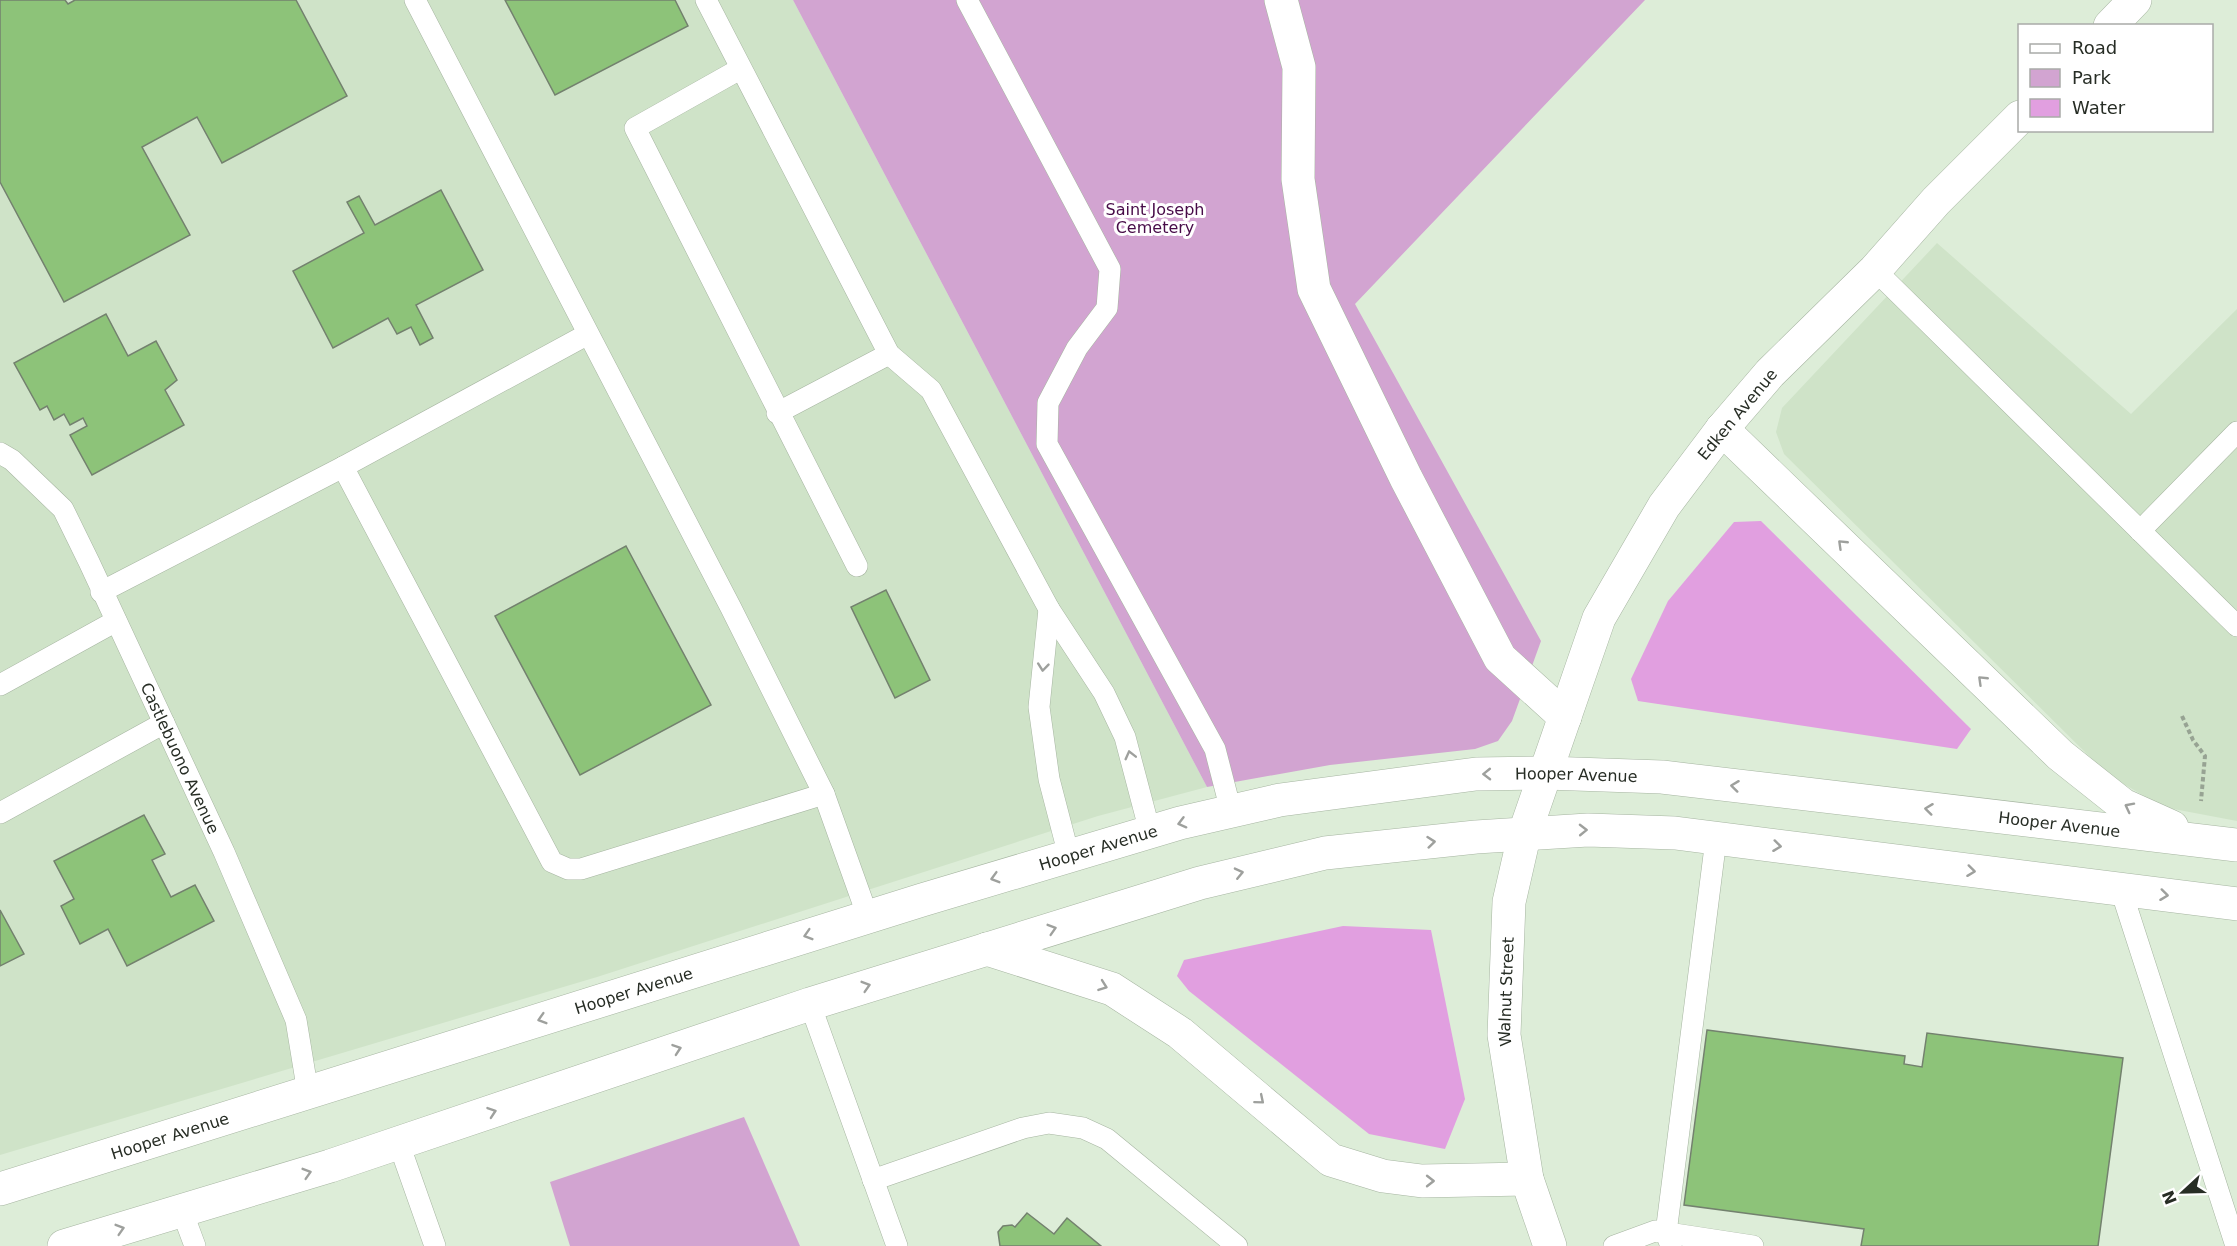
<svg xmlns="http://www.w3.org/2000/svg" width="2237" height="1246" font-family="'DejaVu Sans',sans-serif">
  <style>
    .built { fill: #cfe3c8 }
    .green { fill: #d2a4d1 }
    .water { fill: #e19fe0 }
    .building { fill: #8dc379; stroke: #73816e; stroke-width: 1.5 }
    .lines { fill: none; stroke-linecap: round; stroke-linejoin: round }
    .lane-casing { stroke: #a6b5a1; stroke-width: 22 }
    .street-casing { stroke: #a6b5a1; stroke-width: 34 }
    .secondary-casing { stroke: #a6b5a1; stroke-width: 34 }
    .primary-casing { stroke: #a6b5a1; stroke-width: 34 }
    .path { stroke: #97a393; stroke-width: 4; stroke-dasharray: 4.5 3; stroke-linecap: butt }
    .lane { stroke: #fff; stroke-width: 21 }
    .street { stroke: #fff; stroke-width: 33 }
    .secondary { stroke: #fff; stroke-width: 33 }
    .primary { stroke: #fff; stroke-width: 33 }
    .oneway { stroke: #9ea09d }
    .labels { text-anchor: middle; stroke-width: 6; stroke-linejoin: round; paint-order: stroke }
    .park-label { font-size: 16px; fill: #470b48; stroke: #fff }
    .street-label { font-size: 16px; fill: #272d25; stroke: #fff }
  </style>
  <rect width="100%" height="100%" fill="#ddedd8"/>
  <g class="built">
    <path d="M0,0H793L1207,787L1098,816L597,977L0,1155Z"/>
    <path d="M1937,243L2131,414L2237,309V821L2163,807L2122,783L2093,760L1784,454L1776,432L1782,408Z"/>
  </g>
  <g class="green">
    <path d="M793,0H1645L1355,304L1541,641L1512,721L1498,741L1475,749L1330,765L1207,787Z"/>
    <path d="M744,1117L800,1246H570L550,1182Z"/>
  </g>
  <g class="water">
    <path d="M1761,521L1971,729L1957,749L1638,701L1631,679L1668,601L1734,522Z"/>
    <path d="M1343,926L1431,930L1465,1099L1445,1149L1369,1134L1189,991L1177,976L1184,960Z"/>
  </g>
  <g class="building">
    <path d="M0,0H65L68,4L75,0H296L347,96L222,163L197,117L142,147L190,235L64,302L0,182Z"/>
    <path d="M505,0H675L688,26L555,95Z"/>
    <path d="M441,190L483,270L416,305L433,338L420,345L411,327L397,334L388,318L333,348L293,271L364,233L347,202L359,196L375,225Z"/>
    <path d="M106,314L128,356L156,341L177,380L165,390L184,425L92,475L70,435L87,426L83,418L70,425L64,414L54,420L47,406L40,410L14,363Z"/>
    <path d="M626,546L711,705L580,775L495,616Z"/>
    <path d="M886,590L930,680L895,698L851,607Z"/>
    <path d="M144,815L165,854L152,860L171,897L195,885L214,921L127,966L108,929L80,944L61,906L74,899L54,861Z"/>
    <path d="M0,910L24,954L0,966Z"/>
    <path d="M1707,1030L1905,1056L1904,1064L1922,1067L1927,1033L2123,1058L2098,1246H1861L1864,1229L1684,1205Z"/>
    <path d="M1027,1213L1054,1234L1067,1218L1101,1246H1000L998,1232L1003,1226L1012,1225L1015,1227Z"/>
  </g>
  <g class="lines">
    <defs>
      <g id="lane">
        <path d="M415,0L731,608L824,794L868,917"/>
        <path d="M706,0L889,354L931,390L1049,609L1104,693L1125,737L1150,832"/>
        <path d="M967,0L1110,269L1107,308L1077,348L1048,403L1047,444L1215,749L1231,811"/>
        <path d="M740,69L635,128L857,566"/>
        <path d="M1875,270L2237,626"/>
        <path d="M777,413L889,354"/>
        <path id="s1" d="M0,453L12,460L63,509L89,562L224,852L296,1020L308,1093"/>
        <path d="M343,467L552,862L568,869H581L824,794"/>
        <path d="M2140,531L2237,432"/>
        <path d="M101,592L343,467L588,334"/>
        <path d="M1049,609L1039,707L1049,779L1069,856"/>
        <path d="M0,685L116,621"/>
        <path d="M0,813L164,723"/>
        <path d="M2121,890L2236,1246"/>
        <path d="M810,1004L897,1246"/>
        <path d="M399,1144L435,1246"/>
        <path d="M873,1180L1023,1128L1049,1123L1083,1128L1107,1139L1237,1246"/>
        <path d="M182,1211L195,1246"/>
        <path d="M1614,1246L1655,1231L1753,1246"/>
        <path d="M1671,1246L1666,1233L1716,839"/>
      </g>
      <g id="street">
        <path d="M1281,0L1299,67L1298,179L1314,289L1406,478L1500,658L1565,717"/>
        <path d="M2110,26L2135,0"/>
        <path d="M1722,429L1770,373L1875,270L1936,201L2020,117"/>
      </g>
      <g id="secondary">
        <path id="s2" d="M1550,1246L1527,1179L1504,1035L1509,902L1525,832L1599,618L1664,506L1722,429"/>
      </g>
      <g id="primary">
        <path d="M1722,429L2060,755L2123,805L2172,827"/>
        <path d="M987,949L1112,989L1180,1033L1331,1160L1383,1176L1422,1181L1527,1179"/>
        <path id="s3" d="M0,1189L922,900L1180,823L1280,800L1476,774L1546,773L1662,777L2237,845"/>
        <path d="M64,1246L330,1166L810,1004L1200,883L1325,853L1476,837L1588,830L1675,833L2237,904"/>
      </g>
    </defs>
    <use href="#lane" class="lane-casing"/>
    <use href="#street" class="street-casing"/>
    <use href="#secondary" class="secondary-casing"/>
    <use href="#primary" class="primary-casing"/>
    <path class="path" d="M2182,716L2193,740L2205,756L2201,801"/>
    <use href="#lane" class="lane"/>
    <use href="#street" class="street"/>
    <use href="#secondary" class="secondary"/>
    <use href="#primary" class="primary"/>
  </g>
  <defs><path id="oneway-chevron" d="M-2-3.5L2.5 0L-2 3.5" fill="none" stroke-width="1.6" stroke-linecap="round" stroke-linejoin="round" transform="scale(1.5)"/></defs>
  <g class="oneway">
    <use href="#oneway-chevron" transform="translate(1842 544) rotate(-136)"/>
    <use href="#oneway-chevron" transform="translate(1043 667) rotate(96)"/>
    <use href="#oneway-chevron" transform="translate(1982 680) rotate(-136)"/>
    <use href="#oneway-chevron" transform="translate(1130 755) rotate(-104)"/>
    <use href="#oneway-chevron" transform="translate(1487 774) rotate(179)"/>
    <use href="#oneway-chevron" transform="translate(1735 786) rotate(-173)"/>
    <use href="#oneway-chevron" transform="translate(2129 807) rotate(-153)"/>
    <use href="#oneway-chevron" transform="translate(1929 809) rotate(-173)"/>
    <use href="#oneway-chevron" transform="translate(1182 823) rotate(165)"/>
    <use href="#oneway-chevron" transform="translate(1583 830) rotate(-1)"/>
    <use href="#oneway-chevron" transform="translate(1431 842) rotate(-6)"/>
    <use href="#oneway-chevron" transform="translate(1777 846) rotate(7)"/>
    <use href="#oneway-chevron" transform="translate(1971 871) rotate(7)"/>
    <use href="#oneway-chevron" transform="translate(1239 873) rotate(-13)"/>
    <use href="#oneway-chevron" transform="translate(995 878) rotate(164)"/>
    <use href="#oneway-chevron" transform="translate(2164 895) rotate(7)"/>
    <use href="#oneway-chevron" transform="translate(1052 929) rotate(-17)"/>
    <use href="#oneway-chevron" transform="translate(808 935) rotate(163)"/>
    <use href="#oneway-chevron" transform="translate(866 986) rotate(-17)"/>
    <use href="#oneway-chevron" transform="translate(1103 986) rotate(20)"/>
    <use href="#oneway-chevron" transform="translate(542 1019) rotate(163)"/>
    <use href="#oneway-chevron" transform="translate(677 1049) rotate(-19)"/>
    <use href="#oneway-chevron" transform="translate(1260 1100) rotate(40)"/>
    <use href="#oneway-chevron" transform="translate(492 1112) rotate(-19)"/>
    <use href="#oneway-chevron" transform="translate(307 1173) rotate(-17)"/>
    <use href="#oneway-chevron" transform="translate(1430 1181)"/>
    <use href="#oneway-chevron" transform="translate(120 1229) rotate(-17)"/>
  </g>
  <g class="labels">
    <g class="park-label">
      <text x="1155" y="215">Saint Joseph<tspan x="1155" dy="18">Cemetery</tspan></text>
    </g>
    <g class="street-label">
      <text transform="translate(1737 414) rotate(-50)" y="6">Edken Avenue</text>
      <text dy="6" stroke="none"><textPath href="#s1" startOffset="360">Castlebuono Avenue</textPath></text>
      <text dy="6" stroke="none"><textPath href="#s3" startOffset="1636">Hooper Avenue</textPath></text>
      <text dy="6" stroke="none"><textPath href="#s3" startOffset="2122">Hooper Avenue</textPath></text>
      <text dy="6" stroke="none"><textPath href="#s3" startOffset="1150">Hooper Avenue</textPath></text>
      <text dy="6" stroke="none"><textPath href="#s3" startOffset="664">Hooper Avenue</textPath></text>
      <text dy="6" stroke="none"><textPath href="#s2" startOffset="260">Walnut Street</textPath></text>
      <text dy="6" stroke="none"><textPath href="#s3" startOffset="178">Hooper Avenue</textPath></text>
    </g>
  </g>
  <rect x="2018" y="24" width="195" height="108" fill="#ffffff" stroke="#a9aba8" stroke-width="1.5"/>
  <rect x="2030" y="44" width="30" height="9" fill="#ffffff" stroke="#a9aba8" stroke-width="1.5"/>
  <text x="2072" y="54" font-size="18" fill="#272d25">Road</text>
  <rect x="2030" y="69" width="30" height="18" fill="#d2a4d1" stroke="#a9aba8" stroke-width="1.5"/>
  <text x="2072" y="84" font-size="18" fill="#272d25">Park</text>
  <rect x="2030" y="99" width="30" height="18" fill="#e19fe0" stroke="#a9aba8" stroke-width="1.5"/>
  <text x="2072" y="114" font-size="18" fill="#272d25">Water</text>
  <g transform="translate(2183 1192) rotate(248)" stroke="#ffffff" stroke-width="4.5" paint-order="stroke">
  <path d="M0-4.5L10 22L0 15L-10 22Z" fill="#272d25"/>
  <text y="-9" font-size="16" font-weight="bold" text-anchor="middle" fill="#272d25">N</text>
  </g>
</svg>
